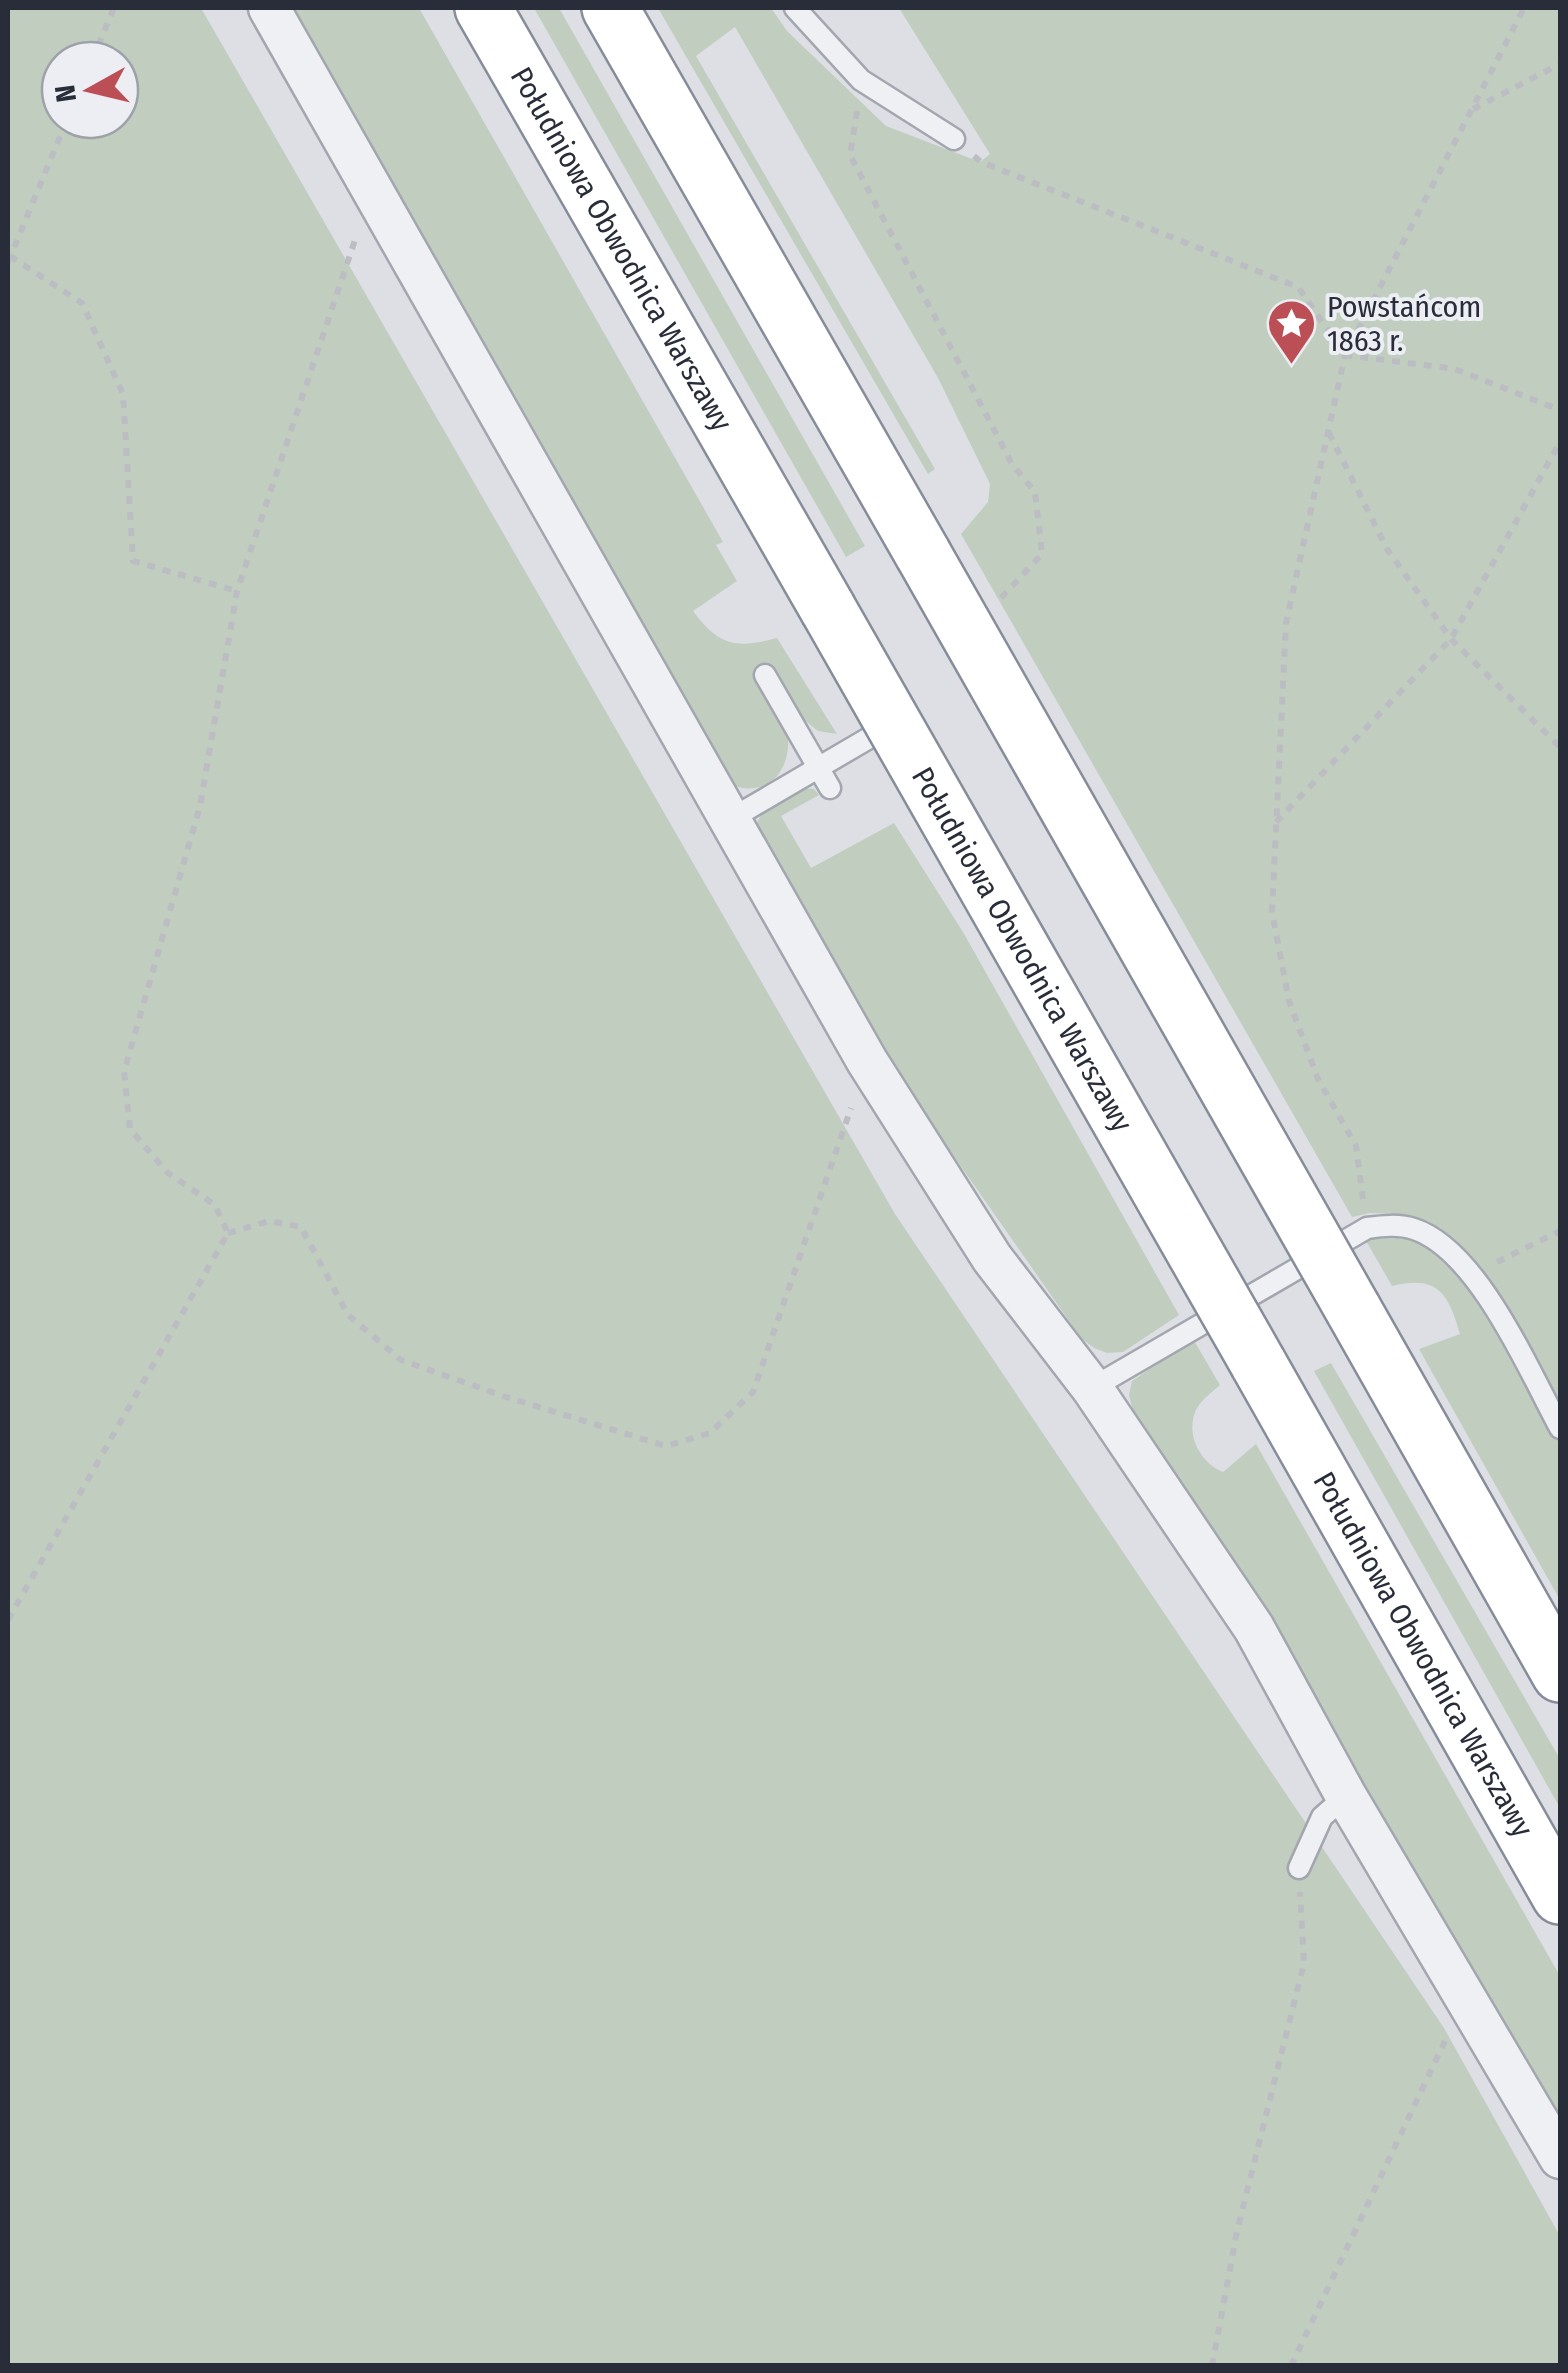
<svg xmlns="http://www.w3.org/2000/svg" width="1568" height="2373" font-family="'Fira Sans Condensed',sans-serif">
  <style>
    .green { fill: #c1cebf; fill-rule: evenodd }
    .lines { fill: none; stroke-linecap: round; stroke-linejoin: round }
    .lane-casing { stroke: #a3a6ae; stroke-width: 25 }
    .street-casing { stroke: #a3a6ae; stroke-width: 45 }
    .highway-casing { stroke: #868c99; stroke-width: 60 }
    .path { stroke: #bbbdc3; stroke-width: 6; stroke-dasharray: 8 8; stroke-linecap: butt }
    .lane { stroke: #eff0f4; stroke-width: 20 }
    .street { stroke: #eff0f4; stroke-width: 40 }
    .highway { stroke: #fff; stroke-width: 55 }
    .highway-bridge-casing { stroke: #868c99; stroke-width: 60; stroke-linecap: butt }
    .highway-bridge { stroke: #fff; stroke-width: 55 }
    .labels { text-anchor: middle; stroke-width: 8; stroke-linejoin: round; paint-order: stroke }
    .street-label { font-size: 30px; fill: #282d39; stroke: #eceef3 }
    .poi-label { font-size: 30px; fill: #282d39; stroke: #eceef3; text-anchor: start }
  </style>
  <rect width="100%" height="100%" fill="#dddfe5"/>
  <g class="green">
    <path d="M8,8H201L895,1214L1444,2028L1560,2236V2365L8,2366ZM60,60H120V120H60Z"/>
    <path d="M284,8H419L723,542L716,545L737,581L693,611C719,646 736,649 777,638L837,734L818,731L798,715L786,726C796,766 770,801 728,784Z"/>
    <path d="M534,8H559L865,546L846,557Z"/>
    <path d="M658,8H771L787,31L886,126L980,162L990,154L899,8H1560V1411L1494,1302L1441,1229L1395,1214L1370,1213L1352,1217L961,534L988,502L990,484L938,378L735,27L696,56L935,469L928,474Z"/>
    <path d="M814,789L819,795L781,816L811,868L894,823L963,932L1179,1315L1123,1352L1107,1353L1094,1348L1081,1338L881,1052L756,826C764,801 789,787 814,789Z"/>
    <path d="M1412,1238L1428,1241L1475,1293L1560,1444V1600L1419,1349L1460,1334C1448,1293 1438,1275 1392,1286L1365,1239Z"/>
    <path d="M1193,1339L1220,1385C1211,1393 1201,1400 1196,1410C1185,1434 1200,1463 1223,1472L1256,1444L1560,1976V2139L1135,1419L1129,1395L1132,1381Z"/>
    <path d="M1331,1363L1560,1759V1808L1314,1371Z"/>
  </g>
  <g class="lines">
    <defs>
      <g id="lane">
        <path d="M795,8L861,80L954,139"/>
        <path d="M765,675L830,788"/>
        <path d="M729,820L869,738"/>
        <path d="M1092,1388L1367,1228C1382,1226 1399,1224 1414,1229C1478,1250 1529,1371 1560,1428"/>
        <path d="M1299,1868L1322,1817L1346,1796"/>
      </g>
      <path id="street" d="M269,8L867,1061L992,1258L1092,1388L1254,1628L1346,1796L1560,2158"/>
      <g id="highway">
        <path id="s1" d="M483,8L828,609"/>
        <path d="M610,8L923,554"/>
        <path d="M1353,1309L1560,1674"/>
        <path id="s2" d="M1258,1363L1560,1896"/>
      </g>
    </defs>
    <use href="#lane" class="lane-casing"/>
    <use href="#street" class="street-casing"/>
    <use href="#highway" class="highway-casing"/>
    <g class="path">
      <path d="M92,60L114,8"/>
      <path d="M1473,109L1560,64"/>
      <path d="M857,111L850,155L1012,464L1035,492L1042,554L1001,598"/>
      <path d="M974,156L981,162L1298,287L1345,355L1455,369L1560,410"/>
      <path d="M10,256L82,303L123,394L133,561L237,591"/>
      <path d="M8,262L67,120"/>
      <path d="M1329,433L1387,549L1451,639L1560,747"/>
      <path d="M1276,822L1451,639L1560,442"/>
      <path d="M1363,1199L1356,1146L1318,1079L1289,1001L1272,912L1286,623L1345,355L1524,8"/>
      <path d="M228,1233L269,1221L301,1227L348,1315L401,1360L506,1397L666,1446L710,1433L753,1392L851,1108"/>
      <path d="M1497,1262L1560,1231"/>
      <path d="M8,1620L228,1233L215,1205L168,1173L130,1129L124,1072L200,806L237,591L356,237"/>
      <path d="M1212,2366L1237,2231L1304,1963L1300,1892"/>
      <path d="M1291,2366L1445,2041"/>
    </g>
    <use href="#lane" class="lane"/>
    <use href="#street" class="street"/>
    <use href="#highway" class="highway"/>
    <defs>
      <g id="highway-bridge">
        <path d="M923,554L1353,1309"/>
        <path id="s3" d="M828,609L1258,1363"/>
      </g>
    </defs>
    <use href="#highway-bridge" class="highway-bridge-casing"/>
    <use href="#highway-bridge" class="highway-bridge"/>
  </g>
  <defs>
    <symbol id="sight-pin" viewBox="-11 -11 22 30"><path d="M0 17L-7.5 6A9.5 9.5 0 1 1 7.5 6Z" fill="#bc4f56" stroke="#eceef3"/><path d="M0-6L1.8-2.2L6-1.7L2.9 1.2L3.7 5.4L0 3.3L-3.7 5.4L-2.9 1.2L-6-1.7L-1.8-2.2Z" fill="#fff"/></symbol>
  </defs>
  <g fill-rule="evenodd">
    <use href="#sight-pin" x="1264" y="296" width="55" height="75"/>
  </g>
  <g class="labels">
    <g class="street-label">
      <text dy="10" stroke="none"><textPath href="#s1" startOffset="278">Południowa Obwodnica Warszawy</textPath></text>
      <text dy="10" stroke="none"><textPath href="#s3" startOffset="392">Południowa Obwodnica Warszawy</textPath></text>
      <text dy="10" stroke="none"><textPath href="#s2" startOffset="335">Południowa Obwodnica Warszawy</textPath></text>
    </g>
    <g class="poi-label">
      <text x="1327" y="317">Powstańcom<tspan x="1327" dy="34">1863 r.</tspan></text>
    </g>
  </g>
  <rect width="1568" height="2373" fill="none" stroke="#282d39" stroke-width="20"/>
  <g transform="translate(90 90) rotate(262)"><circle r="48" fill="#eceef3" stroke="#9ea1a9" stroke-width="2.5"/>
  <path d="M0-8L18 38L0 25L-18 38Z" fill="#bc4f56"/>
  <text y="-15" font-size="28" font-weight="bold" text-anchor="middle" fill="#282d39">N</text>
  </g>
</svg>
